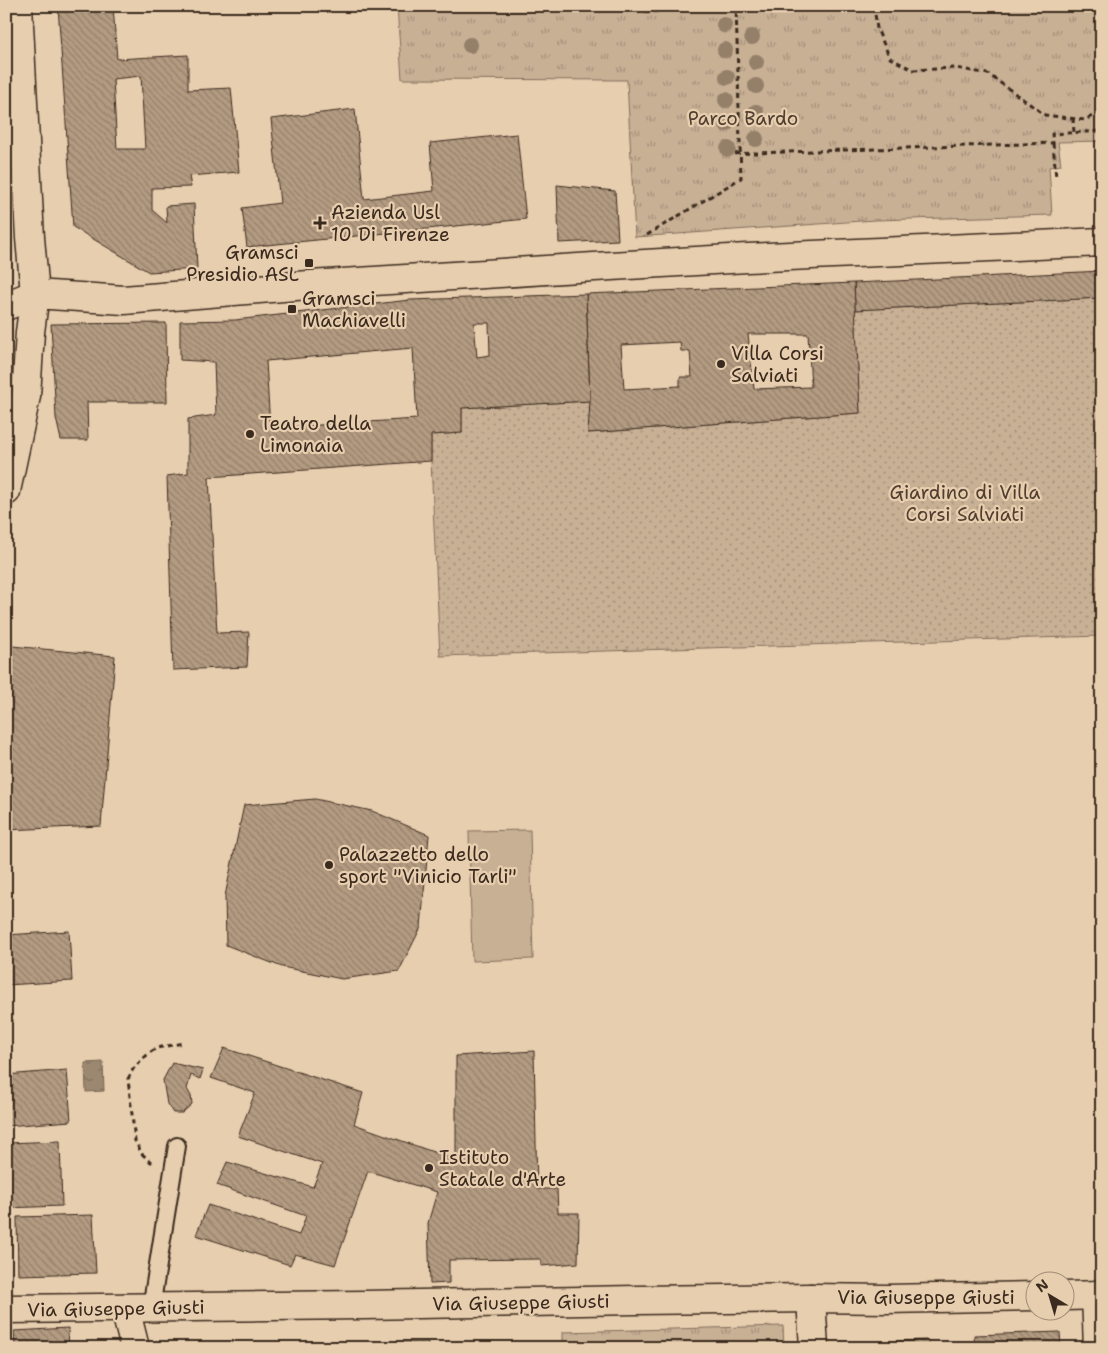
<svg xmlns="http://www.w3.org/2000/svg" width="1108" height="1354" font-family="'Shantell Sans',sans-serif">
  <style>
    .grass { fill: url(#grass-tufts); stroke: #826d5a }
    .garden { fill: url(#garden-dots); stroke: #826d5a }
    .pitch { fill: #c8b095; stroke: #826d5a }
    .water { fill: url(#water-ripples); stroke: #756250 }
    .building { fill: url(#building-back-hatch); stroke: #3b2a1e; fill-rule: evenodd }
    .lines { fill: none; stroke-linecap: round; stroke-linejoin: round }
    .lane-casing { stroke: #3b2a1e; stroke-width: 20 }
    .street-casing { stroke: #3b2a1e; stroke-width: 31 }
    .path { stroke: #3b2a1e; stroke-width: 3; stroke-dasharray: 5 4; stroke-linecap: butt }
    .lane { stroke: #e7ceaf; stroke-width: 16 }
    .street { stroke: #e7ceaf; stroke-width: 28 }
    .tree { fill: #947f69 }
    .poi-dot { fill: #3b2a1e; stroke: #e7ceaf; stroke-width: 2 }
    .labels { text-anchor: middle; stroke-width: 4.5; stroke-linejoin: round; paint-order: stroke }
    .park-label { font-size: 19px; fill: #503e30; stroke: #e7ceaf }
    .poi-label { font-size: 19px; fill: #3b2a1e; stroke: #e7ceaf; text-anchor: start }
    .street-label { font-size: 19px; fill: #3b2a1e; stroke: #e7ceaf }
  </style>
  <defs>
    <pattern id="grass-tufts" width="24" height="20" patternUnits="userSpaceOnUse" patternTransform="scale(1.25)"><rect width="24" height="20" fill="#c8b095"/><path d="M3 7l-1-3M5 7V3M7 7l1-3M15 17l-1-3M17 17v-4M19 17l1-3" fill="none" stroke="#a48f79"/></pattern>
    <pattern id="garden-dots" width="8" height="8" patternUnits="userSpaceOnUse" patternTransform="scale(1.25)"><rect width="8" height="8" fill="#c8b095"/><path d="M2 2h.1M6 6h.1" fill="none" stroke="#a48f79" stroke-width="1.8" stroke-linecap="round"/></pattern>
    <pattern id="water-ripples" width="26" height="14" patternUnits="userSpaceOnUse" patternTransform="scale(1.25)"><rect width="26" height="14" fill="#9c8871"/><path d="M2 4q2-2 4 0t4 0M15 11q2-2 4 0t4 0" fill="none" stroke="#806f5c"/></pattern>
    <pattern id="building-back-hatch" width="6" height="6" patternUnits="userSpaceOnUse" patternTransform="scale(1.25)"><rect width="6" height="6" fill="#b39b82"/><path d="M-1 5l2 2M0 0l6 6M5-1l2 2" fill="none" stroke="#937f6a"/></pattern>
  </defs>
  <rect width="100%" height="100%" fill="#e7ceaf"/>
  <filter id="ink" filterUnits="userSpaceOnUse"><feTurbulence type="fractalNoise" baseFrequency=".02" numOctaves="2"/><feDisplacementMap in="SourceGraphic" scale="10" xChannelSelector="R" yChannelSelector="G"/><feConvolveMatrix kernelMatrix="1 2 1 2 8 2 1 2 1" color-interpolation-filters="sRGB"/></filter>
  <g filter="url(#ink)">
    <g class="grass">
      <path d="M397,6H1102V141L1058,142L1061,165L1049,167L1052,215L875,220L635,237L627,80L402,79Z"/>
      <path d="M783,1326L784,1348H563V1332Z"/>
    </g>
    <path class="garden" d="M1102,298V636L440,656L431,461V435L462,433V408L590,401L589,433L860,413L855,310Z"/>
    <path class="pitch" d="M530,830L533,959L472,961L469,831Z"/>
    <path class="water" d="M103,1062L104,1091L86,1092L85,1063Z"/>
    <g class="building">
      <path d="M58,6H113L117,59L188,55V90L231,88L239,172L189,176L191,187L152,188V210L167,223L166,206L194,204L197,269L149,272L73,227ZM141,76L145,149H117L113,79Z"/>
      <path d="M355,109L364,199L434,191L430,143L517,134L526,219L247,247L242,208L280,203L271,119Z"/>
      <path d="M557,185L615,191L618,240L559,243Z"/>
      <path d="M1102,271V298L855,310L854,283Z"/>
      <path d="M854,283L860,413L588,433L590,401L586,294ZM748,334H808L811,387L754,389ZM680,342L681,351H690L692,377H680V386L624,389L621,345Z"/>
      <path d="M586,294L590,401L462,408V433L431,435V461L209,477L217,633L249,632L247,667L173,670L167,476L188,473V419L216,415L214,362L180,360V321L235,320L410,300ZM474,323H489L490,355L477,357ZM413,348L417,419L270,428L266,361Z"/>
      <path d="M166,323L167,402H87L88,440H61L56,418L51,324Z"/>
      <path d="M12,646L115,656L101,826L6,830V684Z"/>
      <path d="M315,799L372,811L429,835L421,927L399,971L342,979L282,967L226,945L225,896L244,805Z"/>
      <path d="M69,931L72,981L6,985V935Z"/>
      <path d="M224,1048L363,1093L354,1124L456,1160V1056L534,1051L537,1189H557L558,1213H579L578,1263L541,1266V1259L449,1260V1283L430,1284L428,1223L437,1192L368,1171L335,1265L295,1254L290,1265L196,1235L208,1205L299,1235L306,1216L217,1185L227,1162L313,1187L322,1164L238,1136L255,1093L211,1078Z"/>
      <path d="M172,1063L203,1070L200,1079L191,1075L187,1089L191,1096L192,1104L182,1113H173L167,1104L163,1080Z"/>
      <path d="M67,1070L71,1121L6,1126V1075Z"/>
      <path d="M60,1141L62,1206L6,1208V1143Z"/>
      <path d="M93,1215L96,1273L18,1275L17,1217Z"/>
      <path d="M68,1328L69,1348H15L14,1331Z"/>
      <path d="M1060,1332L1061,1348H975L974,1335Z"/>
      <path d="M928,1340V1348H876V1342Z"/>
      <path d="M428,1342V1348H362V1343Z"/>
      <path d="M341,1344V1348H275V1345Z"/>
    </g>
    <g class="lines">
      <defs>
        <path id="lane" d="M151,1308L177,1146"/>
        <g id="street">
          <path d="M6,306L35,294L124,300L295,286L594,267L747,258L1102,242"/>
          <path d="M6,491L26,396L30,332L35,294L30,238L18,6"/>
          <path d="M1096,1295L1098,1348"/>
          <path d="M1066,1296L1102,1295"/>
          <path d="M811,1298L814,1348"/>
          <path d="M125,1308L135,1348"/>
          <path d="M6,1309L364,1305L636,1300L811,1298L887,1299L1036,1296"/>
        </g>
      </defs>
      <use href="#lane" class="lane-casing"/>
      <use href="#street" class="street-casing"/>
      <g class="path">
        <path d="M618,6C639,12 659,15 680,6"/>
        <path d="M874,6L877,29L890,58L913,70L956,68L988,74L1045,115L1085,120L1102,111"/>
        <path d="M1073,118L1074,133"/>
        <path d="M1053,143L1056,178"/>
        <path d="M726,154L1053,143L1052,134L1102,131"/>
        <path d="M647,235L741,178L736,6"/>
        <path d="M152,1163L142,1154L135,1141L128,1079L133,1069L149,1053L157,1048L183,1043"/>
      </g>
      <use href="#lane" class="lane"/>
      <use href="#street" class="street"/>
    </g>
    <g class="tree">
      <circle cx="724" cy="25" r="8"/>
      <circle cx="752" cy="37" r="8"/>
      <circle cx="470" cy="45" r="8"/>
      <circle cx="725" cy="50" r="8"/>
      <circle cx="756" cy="62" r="8"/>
      <circle cx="727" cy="77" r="8"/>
      <circle cx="756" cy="86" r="8"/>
      <circle cx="726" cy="100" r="8"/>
      <circle cx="756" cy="112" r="8"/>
      <circle cx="726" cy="124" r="8"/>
      <circle cx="756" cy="139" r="8"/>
      <circle cx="728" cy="149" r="8"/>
    </g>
  </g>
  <g class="poi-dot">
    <path d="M317.5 215.5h5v5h5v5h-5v5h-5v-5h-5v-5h5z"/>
    <rect x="304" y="258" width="10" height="10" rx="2.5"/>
    <rect x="287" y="304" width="10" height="10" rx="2.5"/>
    <circle cx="721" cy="364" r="5"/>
    <circle cx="250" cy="434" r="5"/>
    <circle cx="329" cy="865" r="5"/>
    <circle cx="429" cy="1168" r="5"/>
  </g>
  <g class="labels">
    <g class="park-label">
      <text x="743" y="125">Parco Bardo</text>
      <text x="965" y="499">Giardino di Villa<tspan x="965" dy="22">Corsi Salviati</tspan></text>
    </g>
    <g class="poi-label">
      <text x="331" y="219">Azienda Usl<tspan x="331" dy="22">10 Di Firenze</tspan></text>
      <text x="299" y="259" text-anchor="end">Gramsci<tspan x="299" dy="22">Presidio ASL</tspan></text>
      <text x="302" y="305">Gramsci<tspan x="302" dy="22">Machiavelli</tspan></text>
      <text x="731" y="360">Villa Corsi<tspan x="731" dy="22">Salviati</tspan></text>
      <text x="260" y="430">Teatro della<tspan x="260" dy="22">Limonaia</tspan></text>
      <text x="339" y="861">Palazzetto dello<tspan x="339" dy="22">sport "Vinicio Tarli"</tspan></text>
      <text x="439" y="1164">Istituto<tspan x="439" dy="22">Statale d'Arte</tspan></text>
    </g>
    <g class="street-label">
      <text x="926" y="1304">Via Giuseppe Giusti</text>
      <text transform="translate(521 1302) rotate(-1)" y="7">Via Giuseppe Giusti</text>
      <text transform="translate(116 1308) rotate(-1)" y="7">Via Giuseppe Giusti</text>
    </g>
  </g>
  <rect width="1108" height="1354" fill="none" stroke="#e7ceaf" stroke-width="25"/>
  <rect x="12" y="12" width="1083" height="1329" fill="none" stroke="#3b2a1e" stroke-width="2" filter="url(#ink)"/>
  <g transform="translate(1050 1296) rotate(322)"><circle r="24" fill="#e7ceaf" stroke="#a28c75"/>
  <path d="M0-4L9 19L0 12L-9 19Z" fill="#3b2a1e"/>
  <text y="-8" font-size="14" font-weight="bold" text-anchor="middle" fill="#3b2a1e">N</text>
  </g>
</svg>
